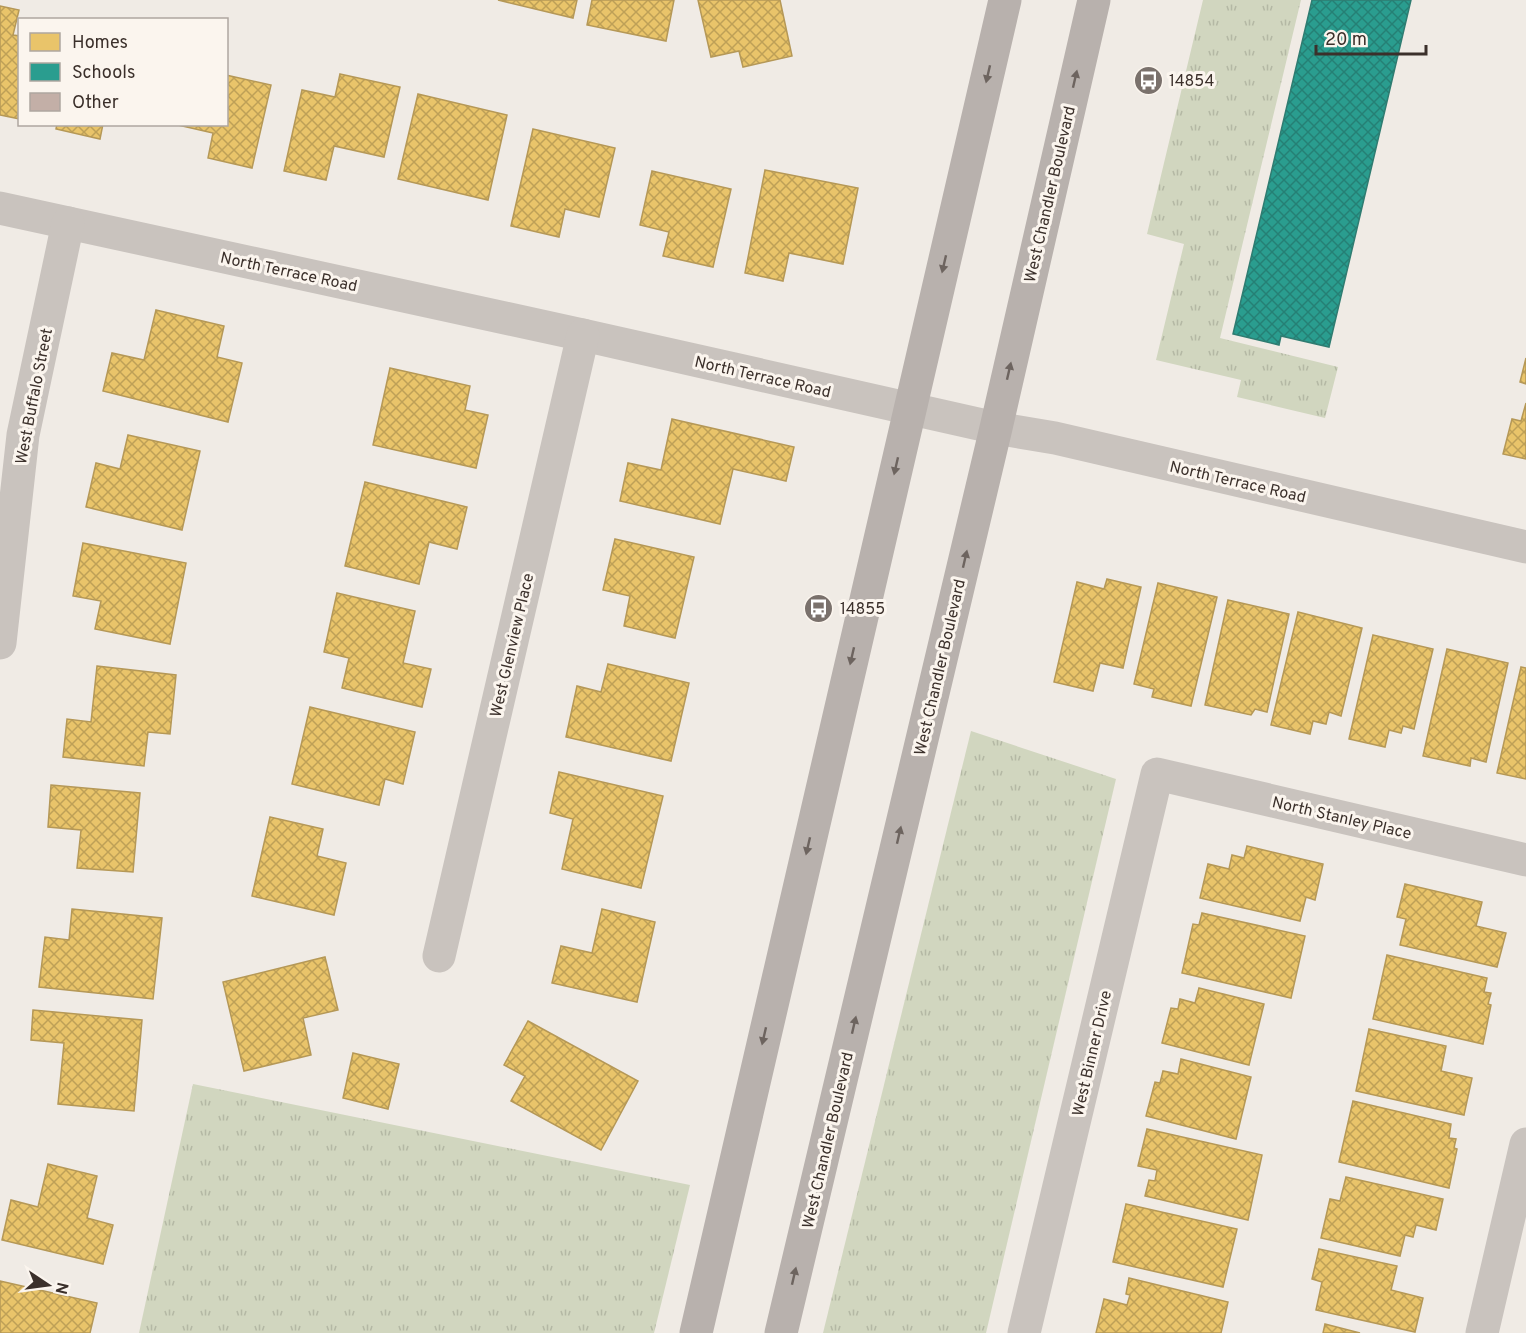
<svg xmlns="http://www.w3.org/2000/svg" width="1526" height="1333" font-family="Overpass,sans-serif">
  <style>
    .park { fill: url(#park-tufts) }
    .homes { fill: url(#homes-cross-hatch); stroke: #b59857; stroke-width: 1.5 }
    .schools { fill: url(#schools-cross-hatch); stroke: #2f7c71; stroke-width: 1.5 }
    .building { fill: url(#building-cross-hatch) }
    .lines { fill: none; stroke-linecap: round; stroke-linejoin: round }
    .minor { stroke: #c9c3be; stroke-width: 33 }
    .major { stroke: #b8b1ad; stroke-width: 33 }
    .oneway { fill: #6d645f }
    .labels { text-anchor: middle; stroke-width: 6; stroke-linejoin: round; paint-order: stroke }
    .poi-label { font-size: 16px; fill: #3b302b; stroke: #fbf5ee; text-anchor: start }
    .street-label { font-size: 16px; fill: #3b302b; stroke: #fbf5ee }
  </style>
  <defs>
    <pattern id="park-tufts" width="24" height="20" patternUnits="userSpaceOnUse" patternTransform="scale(1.5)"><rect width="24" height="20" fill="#d1d6bf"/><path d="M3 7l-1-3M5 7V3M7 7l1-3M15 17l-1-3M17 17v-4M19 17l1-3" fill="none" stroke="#b4b8a4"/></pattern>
    <pattern id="homes-cross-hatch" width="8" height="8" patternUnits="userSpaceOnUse" patternTransform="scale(1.5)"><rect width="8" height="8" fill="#e9c46a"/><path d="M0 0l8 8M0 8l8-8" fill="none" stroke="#bea057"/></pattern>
    <pattern id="schools-cross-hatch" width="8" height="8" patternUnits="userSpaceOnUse" patternTransform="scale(1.5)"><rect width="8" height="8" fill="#2a9d8f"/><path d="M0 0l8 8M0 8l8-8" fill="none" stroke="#258075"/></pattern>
    <pattern id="building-cross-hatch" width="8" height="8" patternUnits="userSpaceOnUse" patternTransform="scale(1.5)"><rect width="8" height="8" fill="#c3afa7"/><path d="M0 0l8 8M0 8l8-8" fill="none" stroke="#a08f88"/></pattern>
  </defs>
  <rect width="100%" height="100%" fill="#f0ebe5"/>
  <g class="park">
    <path d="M1203,0H1301L1220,338L1338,367L1325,418L1237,397L1241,380L1156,360L1184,244L1147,234Z"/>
    <path d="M971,731L1116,779L986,1333H823Z"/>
    <path d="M193,1084L690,1185L654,1333H139Z"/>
  </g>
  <g class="homes">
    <path d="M498,0H577L573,18Z"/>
    <path d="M592,0H674L666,41L587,25Z"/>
    <path d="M698,0H780L792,56L743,67L739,51L711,57Z"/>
    <path d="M0,6L19,10L13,35L20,36V119L0,115Z"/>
    <path d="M340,74L400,87L384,157L334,146L326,180L284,171L302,90L335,97Z"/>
    <path d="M226,75L271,85L252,168L208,158L213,133L178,125L226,124Z"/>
    <path d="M418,94L507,115L488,200L398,179Z"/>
    <path d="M57,124H103L100,139L56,129Z"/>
    <path d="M533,129L615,148L599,217L565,209L559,237L511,226Z"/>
    <path d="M765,170L858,188L843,264L789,253L783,281L745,273Z"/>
    <path d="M652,171L731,189L713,267L663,256L669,232L640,225Z"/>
    <path d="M156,310L224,326L217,357L242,363L228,422L103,391L112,353L144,360Z"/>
    <path d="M1526,358V384L1520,382Z"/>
    <path d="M390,368L470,386L465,410L488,415L476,468L373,445Z"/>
    <path d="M1526,403V459L1503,454L1512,419L1521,421Z"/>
    <path d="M672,419L794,447L786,481L733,469L720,524L620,501L628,463L661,470Z"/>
    <path d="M128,435L200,451L182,530L86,507L96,463L120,469Z"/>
    <path d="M365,482L467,507L457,549L429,542L419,584L345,566Z"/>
    <path d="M615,539L694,557L675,638L624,626L630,596L603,590Z"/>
    <path d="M83,543L186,563L170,644L95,629L101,601L73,596Z"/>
    <path d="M1107,579L1141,587L1123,668L1100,663L1093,691L1054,682L1077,582L1104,589Z"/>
    <path d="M1158,583L1217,597L1191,706L1152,697L1154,689L1134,684Z"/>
    <path d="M337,593L415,611L403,663L431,669L422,707L342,688L349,658L324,652Z"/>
    <path d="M1228,600L1289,614L1267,712L1255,709L1251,715L1205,705Z"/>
    <path d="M1298,612L1362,628L1341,716L1329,712L1326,724L1313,721L1310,734L1271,725Z"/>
    <path d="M1373,635L1433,649L1414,729L1403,726L1401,733L1389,730L1385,747L1349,739Z"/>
    <path d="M1447,649L1508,663L1486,762L1471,758L1470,766L1423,756Z"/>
    <path d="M608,664L689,683L671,761L566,737L577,686L601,692Z"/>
    <path d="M97,666L176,675L170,734L148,732L144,766L63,757L67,719L91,722Z"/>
    <path d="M1521,667L1526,668V779L1497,773Z"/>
    <path d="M310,707L415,732L403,784L385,779L379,805L292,784Z"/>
    <path d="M559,772L663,796L641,888L562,869L573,819L550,813Z"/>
    <path d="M51,785L140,793L133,872L77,868L81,830L48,827Z"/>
    <path d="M270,817L323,829L317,856L346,863L334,915L252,896Z"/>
    <path d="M1247,846L1323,864L1315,900L1306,897L1300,921L1200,898L1208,864L1229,869L1232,855L1244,858Z"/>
    <path d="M1405,884L1482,902L1476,926L1506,933L1497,967L1400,945L1406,919L1397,917Z"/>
    <path d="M72,909L162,918L153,999L39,987L45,937L69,940Z"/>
    <path d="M602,909L655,922L637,1002L552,983L561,946L592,953Z"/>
    <path d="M1202,913L1305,936L1291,998L1182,973L1193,924L1199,925Z"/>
    <path d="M1387,955L1487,978L1484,992L1491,993L1488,1004L1491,1005L1483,1044L1373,1019Z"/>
    <path d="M325,957L338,1010L303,1018L311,1055L244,1071L223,982Z"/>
    <path d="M1199,988L1264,1004L1249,1065L1162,1043L1171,1008L1178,1009L1180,999L1195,1003Z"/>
    <path d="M33,1010L142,1020L134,1111L58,1104L64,1043L31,1040Z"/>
    <path d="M528,1021L638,1081L601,1150L511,1101L525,1076L504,1065Z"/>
    <path d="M1369,1029L1446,1046L1441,1071L1472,1078L1464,1115L1356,1091Z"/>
    <path d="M353,1053L399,1064L388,1109L343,1098Z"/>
    <path d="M1181,1059L1251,1077L1236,1139L1146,1116L1155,1082L1160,1083L1163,1071L1178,1074Z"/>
    <path d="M1353,1101L1451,1124L1449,1138L1456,1139L1454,1148L1457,1149L1449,1188L1339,1162Z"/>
    <path d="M1147,1129L1262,1155L1248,1220L1145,1196L1149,1180L1155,1181L1157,1170L1138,1166Z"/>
    <path d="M48,1164L97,1176L87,1218L113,1225L103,1264L2,1240L11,1200L38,1207Z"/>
    <path d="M1346,1177L1443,1199L1436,1230L1416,1225L1413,1237L1405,1235L1400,1256L1321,1238L1330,1199L1340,1201Z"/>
    <path d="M1126,1204L1237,1229L1223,1287L1113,1262Z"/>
    <path d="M1319,1249L1397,1266L1391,1290L1423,1298L1415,1332L1316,1310L1322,1282L1312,1279Z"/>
    <path d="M1129,1278L1228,1302L1221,1333H1096L1104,1299L1127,1305L1130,1295L1126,1294Z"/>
    <path d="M0,1281L97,1303L90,1333H0Z"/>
    <path d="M1325,1324L1360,1333H1323Z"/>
  </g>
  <path class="schools" d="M1312,0H1411L1329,347L1281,336L1279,345L1233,334Z"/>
  <path class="building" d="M821,598L828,600L822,621L815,619Z"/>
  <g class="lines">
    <g class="minor">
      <path d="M0,208L583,335L996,428L1055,438L1526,547"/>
      <path d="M0,643L23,435L68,223"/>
      <path d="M439,956L583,335"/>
      <path d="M1024,1333L1157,774L1526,860"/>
      <path d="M1482,1333L1526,1144"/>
    </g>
    <g class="major">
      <path d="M696,1333L1005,0"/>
      <path d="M781,1333L996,428L1094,0"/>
    </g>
  </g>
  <defs><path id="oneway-solid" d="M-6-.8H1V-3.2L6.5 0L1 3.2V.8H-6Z" transform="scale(1.5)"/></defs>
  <g class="oneway">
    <use href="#oneway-solid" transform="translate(988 74) rotate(103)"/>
    <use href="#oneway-solid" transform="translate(1075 79) rotate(-77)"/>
    <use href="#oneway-solid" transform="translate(944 264) rotate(103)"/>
    <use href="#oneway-solid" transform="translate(1009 371) rotate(-77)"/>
    <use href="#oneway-solid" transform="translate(896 466) rotate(103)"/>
    <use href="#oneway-solid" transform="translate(965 559) rotate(-77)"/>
    <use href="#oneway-solid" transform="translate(852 656) rotate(103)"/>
    <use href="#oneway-solid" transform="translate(899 835) rotate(-77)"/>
    <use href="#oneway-solid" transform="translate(808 846) rotate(103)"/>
    <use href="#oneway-solid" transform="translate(854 1025) rotate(-77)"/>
    <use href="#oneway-solid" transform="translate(764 1036) rotate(103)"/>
    <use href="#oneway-solid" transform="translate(794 1276) rotate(-77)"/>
  </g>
  <defs>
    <symbol id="bus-disc" viewBox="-11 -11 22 22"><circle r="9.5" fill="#7a716c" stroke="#fbf5ee"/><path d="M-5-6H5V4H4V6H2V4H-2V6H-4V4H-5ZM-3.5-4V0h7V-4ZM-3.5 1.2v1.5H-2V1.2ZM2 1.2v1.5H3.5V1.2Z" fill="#fff"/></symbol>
  </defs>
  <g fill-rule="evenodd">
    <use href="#bus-disc" x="1132" y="64" width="33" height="33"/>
    <use href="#bus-disc" x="802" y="592" width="33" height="33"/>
  </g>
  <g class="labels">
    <g class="poi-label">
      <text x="1169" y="86">14854</text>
      <text x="840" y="614">14855</text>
    </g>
    <g class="street-label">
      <text transform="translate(1049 194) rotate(-77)" y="6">West Chandler Boulevard</text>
      <text transform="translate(289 271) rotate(12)" y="6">North Terrace Road</text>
      <text transform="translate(763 376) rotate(13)" y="6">North Terrace Road</text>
      <text transform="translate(33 396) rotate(-79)" y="6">West Buffalo Street</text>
      <text transform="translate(1238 481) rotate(13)" y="6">North Terrace Road</text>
      <text transform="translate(511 645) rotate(-77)" y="6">West Glenview Place</text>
      <text transform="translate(939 667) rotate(-77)" y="6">West Chandler Boulevard</text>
      <text transform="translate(1342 817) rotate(13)" y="6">North Stanley Place</text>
      <text transform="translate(1091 1053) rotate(-77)" y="6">West Binner Drive</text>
      <text transform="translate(827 1140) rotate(-77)" y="6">West Chandler Boulevard</text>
    </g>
  </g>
  <rect x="18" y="18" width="210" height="108" fill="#fbf5ee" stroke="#aea6a0" stroke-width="1.5"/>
  <rect x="30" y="33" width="30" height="18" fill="#e9c46a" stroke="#aea6a0" stroke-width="1.5"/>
  <text x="72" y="48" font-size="18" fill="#3b302b">Homes</text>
  <rect x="30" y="63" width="30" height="18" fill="#2a9d8f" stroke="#aea6a0" stroke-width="1.5"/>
  <text x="72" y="78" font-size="18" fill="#3b302b">Schools</text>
  <rect x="30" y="93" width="30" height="18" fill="#c3afa7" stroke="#aea6a0" stroke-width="1.5"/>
  <text x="72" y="108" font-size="18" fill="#3b302b">Other</text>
  <g transform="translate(48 1285) rotate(103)" stroke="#fbf5ee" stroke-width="4.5" paint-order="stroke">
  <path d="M0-4.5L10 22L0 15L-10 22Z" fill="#3b302b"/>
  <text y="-9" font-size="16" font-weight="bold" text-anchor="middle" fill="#3b302b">N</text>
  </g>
  <path d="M1316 45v9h110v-9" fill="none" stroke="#3b302b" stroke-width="3"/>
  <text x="1325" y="45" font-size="18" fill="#3b302b" stroke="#fbf5ee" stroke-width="4.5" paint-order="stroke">20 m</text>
</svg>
